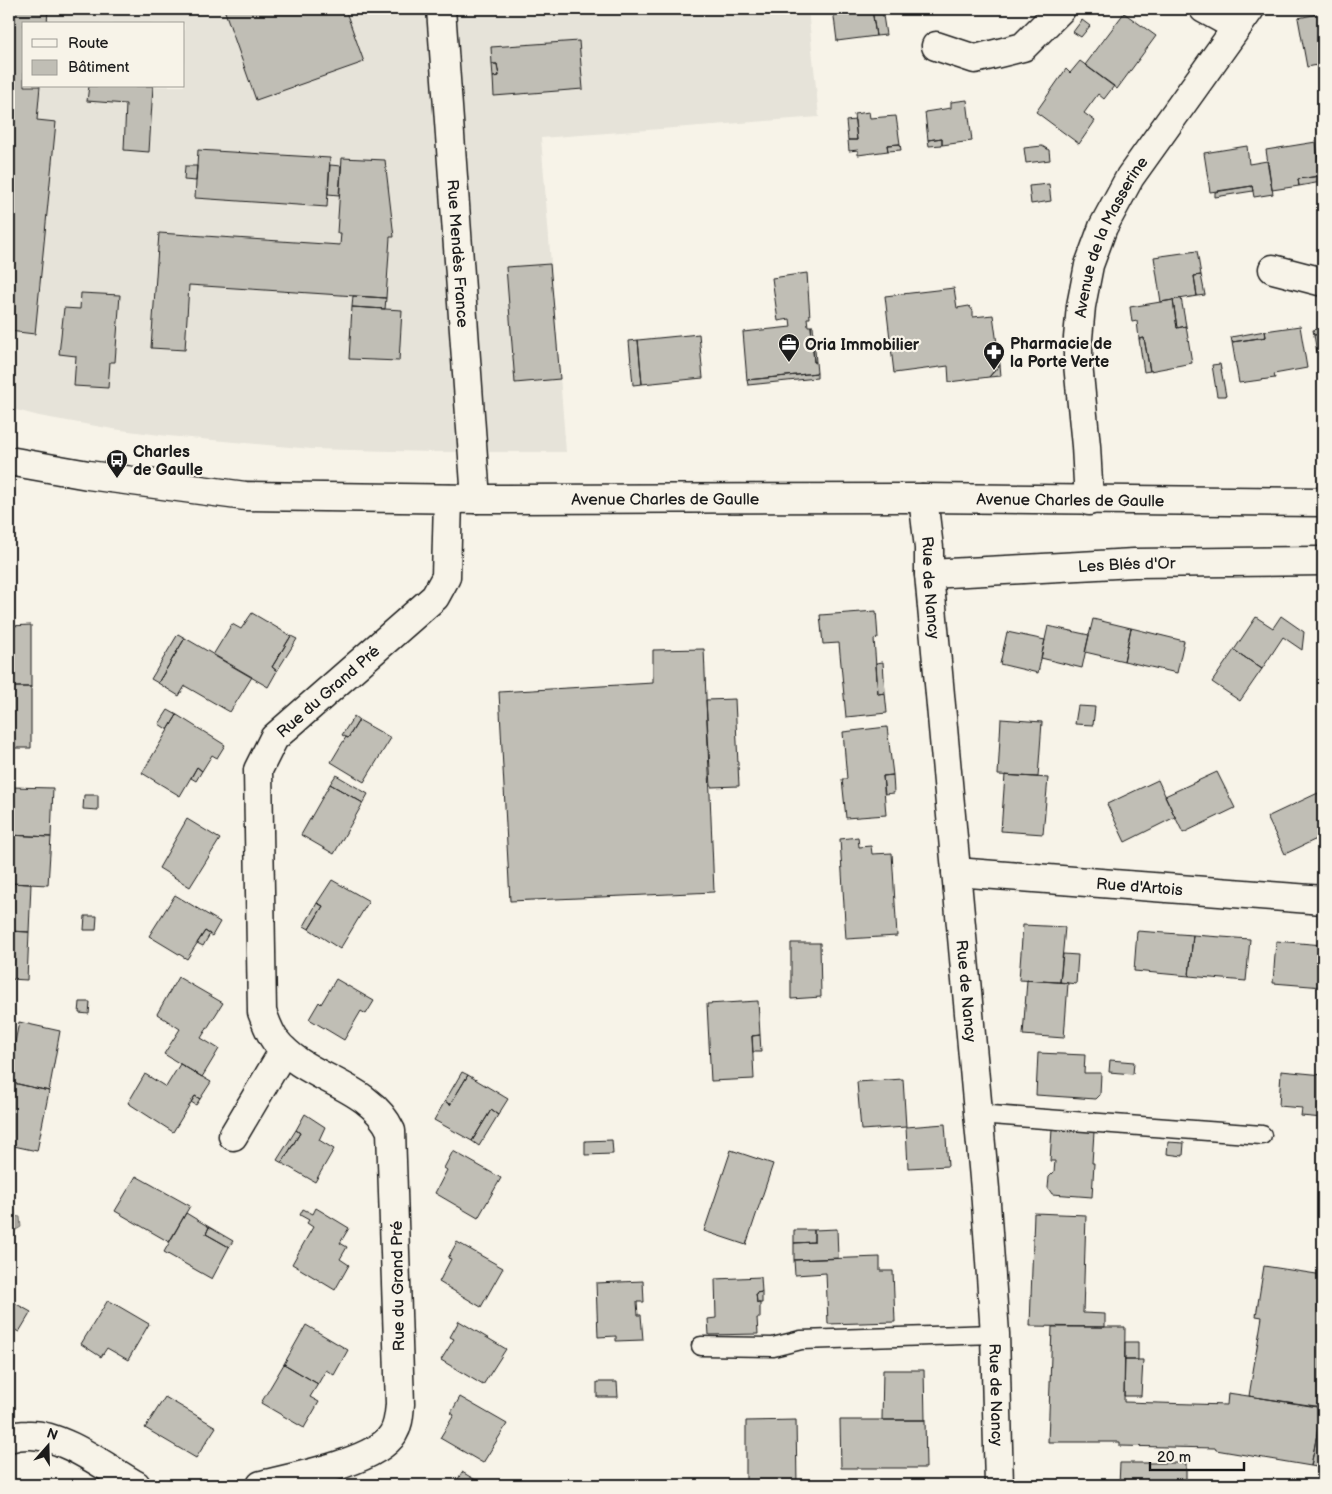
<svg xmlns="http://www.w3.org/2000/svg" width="1332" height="1494" font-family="'Balsamiq Sans',sans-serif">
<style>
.built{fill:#e6e3d9;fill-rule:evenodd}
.water{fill:#aca9a2;stroke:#72716c}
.building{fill:#c0beb5;stroke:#1c1c1c}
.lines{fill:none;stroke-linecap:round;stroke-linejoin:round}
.service-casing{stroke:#1c1c1c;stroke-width:21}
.minor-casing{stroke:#1c1c1c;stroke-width:31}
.tertiary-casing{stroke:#1c1c1c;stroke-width:31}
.secondary-casing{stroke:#1c1c1c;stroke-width:31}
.service{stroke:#f7f3e8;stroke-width:18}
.minor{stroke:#f7f3e8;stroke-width:28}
.tertiary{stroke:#f7f3e8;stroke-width:28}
.secondary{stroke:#f7f3e8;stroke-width:28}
.labels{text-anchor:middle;stroke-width:4.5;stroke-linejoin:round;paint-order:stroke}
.street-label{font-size:16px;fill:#1c1c1c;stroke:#f7f3e8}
.poi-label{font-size:16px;font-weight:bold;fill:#1c1c1c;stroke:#f7f3e8;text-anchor:start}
</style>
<rect width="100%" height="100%" fill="#f7f3e8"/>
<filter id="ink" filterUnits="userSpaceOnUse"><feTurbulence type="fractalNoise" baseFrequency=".02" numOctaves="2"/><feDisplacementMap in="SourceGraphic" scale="10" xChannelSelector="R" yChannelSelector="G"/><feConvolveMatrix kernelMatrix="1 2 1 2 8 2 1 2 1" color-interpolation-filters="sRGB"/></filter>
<g filter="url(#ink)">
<!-- built -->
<path class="built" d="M9,9H808L819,117L541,138L566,452H432L312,449L168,436L113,429L39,416L9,408ZM24,24H184V86H24Z"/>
<!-- water -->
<path class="water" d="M9,1215L20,1217L21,1227L9,1234Z"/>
<!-- building -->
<path class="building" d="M9,9H48L47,24H24V86H40L37,120L56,122L35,334L9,331Z
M224,9H345L364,62L256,100Z
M833,9H872L876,36L837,41Z
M872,9H882L886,35L876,36Z
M1124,13L1156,36L1117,89L1085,65Z
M1323,13V64L1307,67L1298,18Z
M1082,20L1090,26L1081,37L1073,32Z
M579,41L583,89L494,96L493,77L499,76L497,64H492L491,47Z
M1080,61L1114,86L1104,99L1098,94L1084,113L1095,121L1079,144L1036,112L1066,69L1070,73Z
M492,64H497L499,76L493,77Z
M89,86H153L149,152L124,150L126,104L87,101Z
M967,100L972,141L942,145V138L928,140L925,112L951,108V102Z
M869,112L870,118L896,116L900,144L887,145L888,151L858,155V150L849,151L848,140H857L854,114Z
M855,120L857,140H848L846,121Z
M942,138V145L929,146L928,140Z
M1316,142L1320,176L1298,179L1299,186L1272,190L1266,150Z
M900,144L901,150L888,151L887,145Z
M1042,146L1049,150L1050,160L1026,163L1024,148Z
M1247,146L1249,164L1267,161L1273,194L1254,197L1252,186L1210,192L1204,153Z
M198,150L330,158L327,207L195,198Z
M342,158L385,160L394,237H390L386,298L189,285L185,350L151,348L159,233L340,245L341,233H337Z
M330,165L341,166L339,195L328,194Z
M185,166H197L196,181L184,180Z
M1320,176L1321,182L1299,186L1298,179Z
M1049,184L1051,201L1031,204L1029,186Z
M1252,186L1253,191L1215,197V192Z
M1197,251L1201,275L1194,276L1197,296L1161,302L1154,257Z
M550,264L560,379L515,383L506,267Z
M807,273L810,318H807L808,326H811L814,362H816L817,373L747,380L743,332L791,327L790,319L778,321L772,278Z
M1201,275L1205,295L1197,296L1194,276Z
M954,288L957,308L969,306L973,311V317L993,315L1000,365L989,377L949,382L948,366L894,373L885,296Z
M81,293L120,295L115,362H110L108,388L74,386L76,356L59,354L64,308L80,309Z
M353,296L386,298L385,309L352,307Z
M1181,298L1186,326L1177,328L1173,300Z
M1173,300L1177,328L1186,326L1192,363L1150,371L1144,338L1139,339L1137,321L1132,322L1130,307Z
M352,307L402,310L399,361L349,359Z
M811,326H813L816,362H814Z
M1300,326L1307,368L1274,374L1275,378L1239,383L1232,342L1266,337L1265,331Z
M1323,328V334L1314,335L1313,330Z
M1265,331L1266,337L1232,342L1231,337Z
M699,334L703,378L642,384L638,340Z
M1323,334V375L1321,376L1314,335Z
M1144,338L1150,371L1144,372L1139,339Z
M638,340L642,384L633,385L629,341Z
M1220,364L1226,396H1217L1212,365Z
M1000,365L1001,376L989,377L994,371Z
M817,373V378L748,385L747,380Z
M876,611L878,638L874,639L878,694L885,693L887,713L846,717L839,643L823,644L820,615Z
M252,613L291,636L272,667L277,671L268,687L213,655L232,624L241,629Z
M1281,616L1304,632L1302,650L1283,637L1262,669L1234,650L1256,617L1273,628Z
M1093,619L1131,628L1124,661L1085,652Z
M31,625V687H9V626Z
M1048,626L1089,635L1082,668L1041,658Z
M1131,628L1184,641L1177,673L1124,661Z
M1007,632L1045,640L1038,673L1000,664Z
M178,634L185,638L158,683L151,679Z
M291,636L297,639L277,671L272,667Z
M185,638L252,677L230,712L185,686L179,696L158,683Z
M704,649L714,892L510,901L499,692L653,683V650Z
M1234,650L1262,669L1240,701L1212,682Z
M883,662L885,693L878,694L876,663Z
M9,687H31V748H9Z
M735,699L739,786L711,787L706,700Z
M1078,706L1095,707L1093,725L1075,724Z
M168,710L177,715L168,730L159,724Z
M177,715L225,745L217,758L212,755L202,771L197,767L180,796L142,773Z
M354,716L359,720L348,738L342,735Z
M1001,719L1042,722L1038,777L998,775Z
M359,720L391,738L364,782L331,762L346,737L348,738Z
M887,727L893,775L883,776L886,815L846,818L842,779H847L843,732Z
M197,767L202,771L196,781L191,778Z
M1217,772L1235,808L1183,833L1165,796Z
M336,775L368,794L363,803L330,784Z
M893,775L894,793L885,794L883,776Z
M1005,775L1048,778L1043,834L1001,831Z
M1158,780L1175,817L1125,842L1107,804Z
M330,784L363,803L334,854L301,835Z
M11,787L53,788L51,837L9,835Z
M1318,793L1323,803V836L1285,854L1267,817Z
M84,795H98V810L83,809Z
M187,819L220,839L190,887L159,868Z
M9,835L51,837L48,885L9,883Z
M858,837L859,847L871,846L872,854L892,853L897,936L846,939L840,839Z
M332,880L369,901L340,949L309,929L323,906L317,903Z
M9,883L31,884L29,932L9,931Z
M175,895L220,922L212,936L205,931L187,959L149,936Z
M317,903L323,906L309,929L304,926Z
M85,916H97L96,930H84Z
M1023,925L1065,927L1060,982L1019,980Z
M9,931L29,932L27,980L9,979Z
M205,931L210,934L203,946L197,943Z
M1137,931L1193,935L1189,976L1134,971Z
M1193,935L1250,939L1246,981L1189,976Z
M1276,941L1323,945V987L1273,983Z
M791,943H820L821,997L791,999Z
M1063,954L1078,955L1076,984L1060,982Z
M178,977L223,1003L201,1038L219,1049L202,1077L164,1054L180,1029L157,1014Z
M336,979L374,1001L366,1014L361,1011L344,1040L309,1019L319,1002L321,1004Z
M1027,980L1068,983L1064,1038L1023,1035Z
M758,1001L760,1035L752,1036L754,1079L711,1081L707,1004Z
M80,1002H90L89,1014L79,1013Z
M19,1022L60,1031L49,1091L9,1082V1073Z
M760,1035L761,1052H753L752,1036Z
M1038,1053L1085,1055L1084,1073H1101L1100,1095L1096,1099L1036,1095Z
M1110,1060L1134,1062L1133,1074L1109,1072Z
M180,1064L211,1082L200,1099L195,1096L173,1132L128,1103L145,1074L166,1087Z
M1281,1071L1323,1075V1118L1301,1116L1302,1108L1279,1106Z
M462,1072L468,1075L450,1105L445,1101Z
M468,1075L508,1099L498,1115L491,1110L472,1141L434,1120L445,1101L450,1105Z
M903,1079L906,1127L861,1130L857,1082Z
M9,1082L49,1091L37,1151L9,1145Z
M195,1096L200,1099L196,1105L191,1102Z
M491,1110L498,1115L479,1146L472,1141Z
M305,1114L325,1127L319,1140L334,1149L315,1182L282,1163L300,1133L296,1130Z
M945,1124L948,1166L908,1168L906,1127Z
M1052,1129L1094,1132L1092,1163H1094L1092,1197L1052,1194L1048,1188L1049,1177L1054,1172L1055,1161H1050Z
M296,1130L300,1133L282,1163L277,1160Z
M612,1140L613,1154L585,1155V1141Z
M1168,1142L1184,1143L1183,1156L1167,1154Z
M731,1150L773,1164L746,1245L704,1231Z
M453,1151L501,1178L478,1218L435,1193L447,1170L444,1168Z
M136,1176L190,1206L169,1242L115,1211Z
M316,1208L349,1228L340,1243L347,1247L340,1259L349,1265L335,1290L292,1264L313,1227L307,1223L309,1220L300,1215L303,1209L313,1214Z
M186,1213L209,1227L206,1234L229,1247L212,1279L164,1252Z
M1034,1213L1086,1215L1083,1313L1105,1314V1327L1030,1326Z
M209,1227L233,1241L229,1247L206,1234Z
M837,1229L838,1258L794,1260V1243L814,1242V1230Z
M794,1230H814V1242L794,1243Z
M457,1242L503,1268L481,1307L439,1282L451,1259L448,1258Z
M880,1257V1271H893L895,1322L828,1324L826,1273L795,1275L794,1260Z
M1264,1266L1323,1275V1408L1249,1396L1262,1317L1256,1316Z
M761,1277L762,1292L756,1293L757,1303H760V1318H757L758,1334L709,1335L708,1319L716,1318L715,1279Z
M643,1281L644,1302H637L638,1315H641L643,1340L616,1341V1336L598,1337L596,1283Z
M762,1292V1303H757L756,1293Z
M9,1300L31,1312L19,1332L11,1328L9,1331Z
M108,1300L149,1324L128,1360L107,1348L101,1357L81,1344Z
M459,1321L506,1349L483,1385L441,1360L454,1339L450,1337Z
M306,1325L348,1350L334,1375L326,1370L318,1384L284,1364Z
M1052,1327H1125L1124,1402L1227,1405L1228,1393L1322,1407L1311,1466L1216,1450L1215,1448L1120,1446V1442H1048Z
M1125,1342H1138V1360H1125Z
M1125,1360H1143L1141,1396H1124Z
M284,1364L318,1384L310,1397L319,1402L304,1428L261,1403Z
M883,1370H924L925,1420H882Z
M597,1382H617L618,1397H597Z
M165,1397L216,1427L196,1458L145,1428Z
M460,1397L507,1424L483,1463L440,1438L454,1415L451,1413Z
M1322,1407L1323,1408V1468L1311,1466Z
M796,1420L797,1485H746V1421Z
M840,1420H925L926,1468H841Z
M1120,1463H1186V1485H1119Z
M462,1472L484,1485H455Z"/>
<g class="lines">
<!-- service casing -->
<g class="service-casing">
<path id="service" d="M978,1114L1262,1135
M701,1346L773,1347L801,1340L995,1334"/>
</g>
<!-- minor casing -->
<g class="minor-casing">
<g id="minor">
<path id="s1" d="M441,9L476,499"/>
<path d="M1204,9L1237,27"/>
<path d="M936,46L975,59L1023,47L1061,9"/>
<path d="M1273,269L1323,282"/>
<path id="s2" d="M929,574L1134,563L1323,561"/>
<path id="s3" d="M956,872L1323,900"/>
<path d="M233,1136L284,1050"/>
<path d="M9,1438C15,1436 22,1435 28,1435C61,1433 108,1469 136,1485"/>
<path id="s4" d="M261,1485C294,1477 376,1462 393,1434C399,1424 399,1414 400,1404L391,1131C369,1083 305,1080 275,1040C269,1032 266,1022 262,1012L258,770L274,738L435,597L446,577L448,499"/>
</g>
</g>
<!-- tertiary casing -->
<g class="tertiary-casing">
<g id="tertiary">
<path id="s5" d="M923,498L929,548V574L985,1189L995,1334L999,1485"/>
<path id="s6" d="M1089,501L1086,446L1078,364V338L1081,306L1089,265L1103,227L1130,177L1250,9"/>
</g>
</g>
<!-- secondary casing -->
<g class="secondary-casing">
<g id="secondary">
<path id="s7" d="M9,461L88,475L245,496L476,499L923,498L1323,502"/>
</g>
</g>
<!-- service -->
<use href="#service" class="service"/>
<!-- minor -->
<use href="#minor" class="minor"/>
<!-- tertiary -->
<use href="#tertiary" class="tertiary"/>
<!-- secondary -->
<use href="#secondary" class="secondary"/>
</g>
</g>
<!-- icons -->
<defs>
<g id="office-pin" transform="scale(1.125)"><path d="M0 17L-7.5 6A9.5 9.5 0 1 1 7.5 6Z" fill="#1c1c1c" stroke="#f7f3e8"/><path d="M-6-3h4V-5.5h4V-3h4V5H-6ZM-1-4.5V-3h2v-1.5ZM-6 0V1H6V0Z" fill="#fff"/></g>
<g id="pharmacy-pin" transform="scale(1.125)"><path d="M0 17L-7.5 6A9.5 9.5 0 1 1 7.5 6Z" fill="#1c1c1c" stroke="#f7f3e8"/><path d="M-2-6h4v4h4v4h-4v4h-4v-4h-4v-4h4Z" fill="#fff"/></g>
<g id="bus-pin" transform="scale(1.125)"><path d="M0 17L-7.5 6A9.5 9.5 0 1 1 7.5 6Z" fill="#1c1c1c" stroke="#f7f3e8"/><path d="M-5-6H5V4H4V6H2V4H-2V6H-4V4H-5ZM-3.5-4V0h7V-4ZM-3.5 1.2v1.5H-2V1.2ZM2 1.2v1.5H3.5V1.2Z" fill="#fff"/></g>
</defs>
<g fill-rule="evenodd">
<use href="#office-pin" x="789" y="344"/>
<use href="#pharmacy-pin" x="994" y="352"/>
<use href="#bus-pin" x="117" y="460"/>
</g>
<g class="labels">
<!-- street labels -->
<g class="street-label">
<text dy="6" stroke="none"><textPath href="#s6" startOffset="271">Avenue de la Masserine</textPath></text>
<text dy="6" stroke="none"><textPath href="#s1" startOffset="245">Rue Mendès France</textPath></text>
<text dy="6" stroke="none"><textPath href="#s7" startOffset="659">Avenue Charles de Gaulle</textPath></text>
<text dy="6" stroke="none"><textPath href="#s7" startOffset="1064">Avenue Charles de Gaulle</textPath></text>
<text dy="6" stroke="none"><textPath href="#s2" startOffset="198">Les Blés d'Or</textPath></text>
<text dy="6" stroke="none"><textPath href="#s5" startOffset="90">Rue de Nancy</textPath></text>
<text dy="6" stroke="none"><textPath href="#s4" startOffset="978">Rue du Grand Pré</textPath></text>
<text dy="6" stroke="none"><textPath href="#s3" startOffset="184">Rue d'Artois</textPath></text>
<text dy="6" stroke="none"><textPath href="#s5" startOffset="495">Rue de Nancy</textPath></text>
<text transform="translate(397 1286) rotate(-91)" y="6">Rue du Grand Pré</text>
<text dy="6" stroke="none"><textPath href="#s5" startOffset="900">Rue de Nancy</textPath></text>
</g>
<!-- poi labels -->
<g class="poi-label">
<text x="1010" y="349">Pharmacie de<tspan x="1010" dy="18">la Porte Verte</tspan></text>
<text x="805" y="350">Oria Immobilier</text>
<text x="133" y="457">Charles<tspan x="133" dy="18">de Gaulle</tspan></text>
</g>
</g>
<!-- margin -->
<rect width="1332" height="1494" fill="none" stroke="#f7f3e8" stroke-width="30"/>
<rect x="15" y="15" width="1302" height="1464" fill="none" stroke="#1c1c1c" stroke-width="2" filter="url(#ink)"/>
<!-- legend -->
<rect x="22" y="22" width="162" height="65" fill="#f7f3e8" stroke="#9f9d96"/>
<rect x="32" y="39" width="25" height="8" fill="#f7f3e8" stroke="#9f9d96"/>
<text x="68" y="48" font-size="15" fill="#1c1c1c">Route</text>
<rect x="32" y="60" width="25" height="15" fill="#c0beb5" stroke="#9f9d96"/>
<text x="68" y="72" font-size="15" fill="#1c1c1c">Bâtiment</text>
<!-- north arrow -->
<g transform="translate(48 1446) rotate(20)" stroke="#f7f3e8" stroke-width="4" paint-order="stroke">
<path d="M0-4L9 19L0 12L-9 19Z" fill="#1c1c1c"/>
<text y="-8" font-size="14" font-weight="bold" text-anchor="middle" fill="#1c1c1c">N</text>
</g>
<!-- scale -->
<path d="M1150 1462v8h94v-8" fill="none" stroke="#1c1c1c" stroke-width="2.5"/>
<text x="1157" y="1462" font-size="15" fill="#1c1c1c" stroke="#f7f3e8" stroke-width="4" paint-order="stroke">20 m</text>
</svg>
